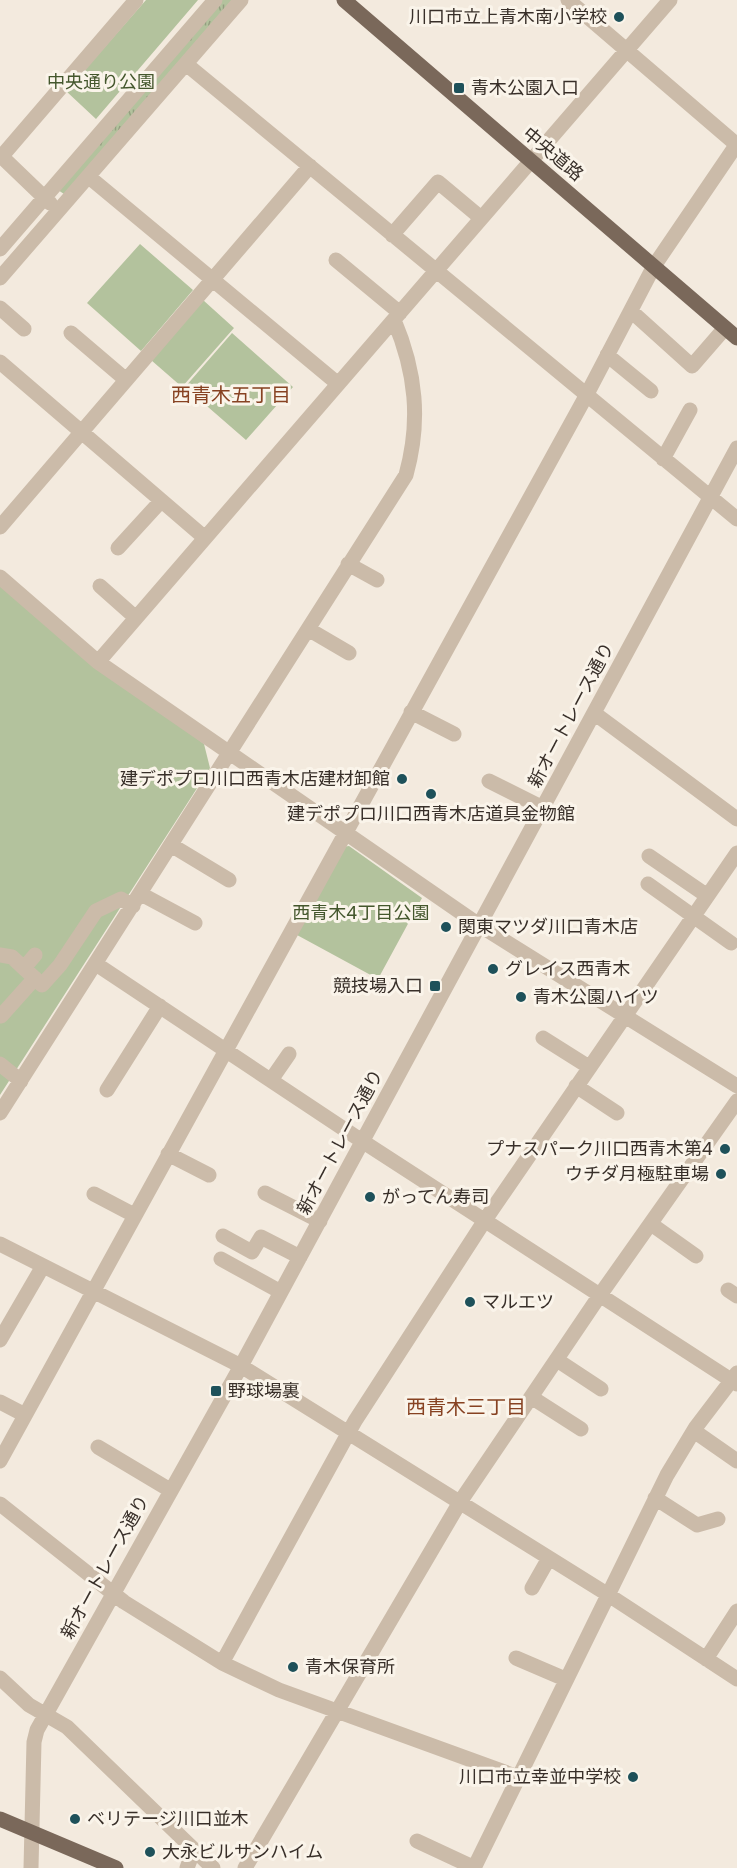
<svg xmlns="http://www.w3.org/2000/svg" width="737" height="1868" font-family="'Golos Text','Noto Sans JP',sans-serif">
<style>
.grass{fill:url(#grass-tufts)}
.park{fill:#b3c29d}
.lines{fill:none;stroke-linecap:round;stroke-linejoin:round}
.minor{stroke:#cbbba9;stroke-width:15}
.major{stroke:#7a685a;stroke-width:15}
.poi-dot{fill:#1e515a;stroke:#faf4ea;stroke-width:2}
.labels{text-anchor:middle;stroke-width:6;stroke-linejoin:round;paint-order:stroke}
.poi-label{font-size:18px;fill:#382f29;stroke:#faf4ea;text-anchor:start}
.park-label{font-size:18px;fill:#44572d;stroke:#faf4ea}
.street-label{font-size:18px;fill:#382f29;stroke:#faf4ea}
.neighbourhood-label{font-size:20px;fill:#874222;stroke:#faf4ea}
</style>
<defs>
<pattern id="grass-tufts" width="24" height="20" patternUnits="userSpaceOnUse" patternTransform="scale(1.5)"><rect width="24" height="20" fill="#b3c29d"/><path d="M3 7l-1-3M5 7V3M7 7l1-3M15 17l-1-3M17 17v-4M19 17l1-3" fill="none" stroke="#939e80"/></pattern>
</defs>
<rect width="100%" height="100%" fill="#f3eade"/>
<!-- grass -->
<path class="grass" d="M221,0H232L64,194L58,190Z"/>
<!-- park -->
<path class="park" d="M146,0H198L96,119L66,91Z
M140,244L193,290L141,351L87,303Z
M203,300L234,328L182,387L151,360Z
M232,333L293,387L246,440L185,387Z
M0,586L204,744L210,768L0,1095Z
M349,846L422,898L378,979L297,935L342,847Z"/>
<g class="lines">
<!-- minor -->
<path class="minor" d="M568,0L737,145
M186,64L737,519
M0,155L50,203
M1,157L136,0
M89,177L337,383
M392,235L438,182L481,218
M0,249L215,0
M336,260L400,313
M0,278L241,0
M0,308L24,329
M631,311L692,366L725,328
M71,333L125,379
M607,355L651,391
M0,362L205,538
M663,459L690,410
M0,527L310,166
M118,548L161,501
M348,564L377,580
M0,577L98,662L479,925L737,1086
M100,586L136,618
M308,629L349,653
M98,662L670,0
M411,712L454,734
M594,713L737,819
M489,781L543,808
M171,845L229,880
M649,856L706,895
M648,884L731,943
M141,894L195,923
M0,955L12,957L42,985L60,965L96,911L121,899L133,906
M96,964L362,1141L737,1384
M24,968L35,955
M1,1016L35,978
M543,1038L589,1067
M0,1064L21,1081
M271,1080L289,1054
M576,1086L617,1113
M107,1090L160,1006
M0,1113L406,475C421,421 416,372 394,320
M168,1154L209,1175
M265,1193L320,1221
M94,1194L134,1215
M651,1224L696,1256
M223,1236L252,1252L261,1237L300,1257
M0,1244L241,1366L607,1594L737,1679
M221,1259L281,1292
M728,1290L737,1296
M0,1340L43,1266
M557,1360L601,1389
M531,1397L581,1429
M0,1402L25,1415
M694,1431L737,1461
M98,1447L170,1490
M0,1461L586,396L654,266L737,144
M655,1498L697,1525L718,1519
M0,1504L124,1602L222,1663L279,1690L518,1777
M532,1588L549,1558
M516,1658L565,1679
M706,1659L737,1611
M222,1663L355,1421L485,1220L737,853
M0,1678L29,1705L67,1727L213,1868
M417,1841L475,1868
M31,1868L34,1742L37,1730L241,1366L737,448
M187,1868L190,1860L189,1845
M245,1868L460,1502L600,1295L737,1101
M474,1868L667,1475L696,1427L737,1373"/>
<!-- major -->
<path class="major" d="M344,0L737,338
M0,1819L116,1868"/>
</g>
<!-- markers -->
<g class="poi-dot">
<circle cx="619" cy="17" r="6"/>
<rect x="453" y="82" width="12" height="12" rx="3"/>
<circle cx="402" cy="779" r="6"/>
<circle cx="431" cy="794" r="6"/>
<circle cx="446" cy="927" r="6"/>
<circle cx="493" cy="969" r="6"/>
<rect x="429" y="980" width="12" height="12" rx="3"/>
<circle cx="521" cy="997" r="6"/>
<circle cx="725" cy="1149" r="6"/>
<circle cx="721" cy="1174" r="6"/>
<circle cx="370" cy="1197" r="6"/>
<circle cx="470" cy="1302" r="6"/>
<rect x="210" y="1385" width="12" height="12" rx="3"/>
<circle cx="293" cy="1667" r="6"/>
<circle cx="633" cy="1777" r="6"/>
<circle cx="75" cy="1819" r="6"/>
<circle cx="150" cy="1852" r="6"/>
</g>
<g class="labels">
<!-- poi labels -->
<g class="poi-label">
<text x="607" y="23" text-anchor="end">川口市立上青木南小学校</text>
<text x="471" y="94">青木公園入口</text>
<text x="390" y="785" text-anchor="end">建デポプロ川口西青木店建材卸館</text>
<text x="431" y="820" text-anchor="middle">建デポプロ川口西青木店道具金物館</text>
<text x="458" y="933">関東マツダ川口青木店</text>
<text x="505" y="975">グレイス西青木</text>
<text x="423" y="992" text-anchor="end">競技場入口</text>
<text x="533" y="1003">青木公園ハイツ</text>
<text x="713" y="1155" text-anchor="end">プナスパーク川口西青木第4</text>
<text x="709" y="1180" text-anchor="end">ウチダ月極駐車場</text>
<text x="382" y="1203">がってん寿司</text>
<text x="482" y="1308">マルエツ</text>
<text x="228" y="1397">野球場裏</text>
<text x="305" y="1673">青木保育所</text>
<text x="621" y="1783" text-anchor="end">川口市立幸並中学校</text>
<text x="87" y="1825">ベリテージ川口並木</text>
<text x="162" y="1858">大永ビルサンハイム</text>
</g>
<!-- park labels -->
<g class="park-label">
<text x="101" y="88">中央通り公園</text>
<text x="361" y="919">西青木4丁目公園</text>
</g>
<!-- street labels -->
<g class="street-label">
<text transform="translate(553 154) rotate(40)" y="6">中央道路</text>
<text transform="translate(571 715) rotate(-62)" y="6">新オートレース通り</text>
<text transform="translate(340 1142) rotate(-62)" y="6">新オートレース通り</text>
<text transform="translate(105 1567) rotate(-61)" y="6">新オートレース通り</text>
</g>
<!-- neighbourhood labels -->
<g class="neighbourhood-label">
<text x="231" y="402">西青木五丁目</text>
<text x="466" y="1414">西青木三丁目</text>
</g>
</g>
</svg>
